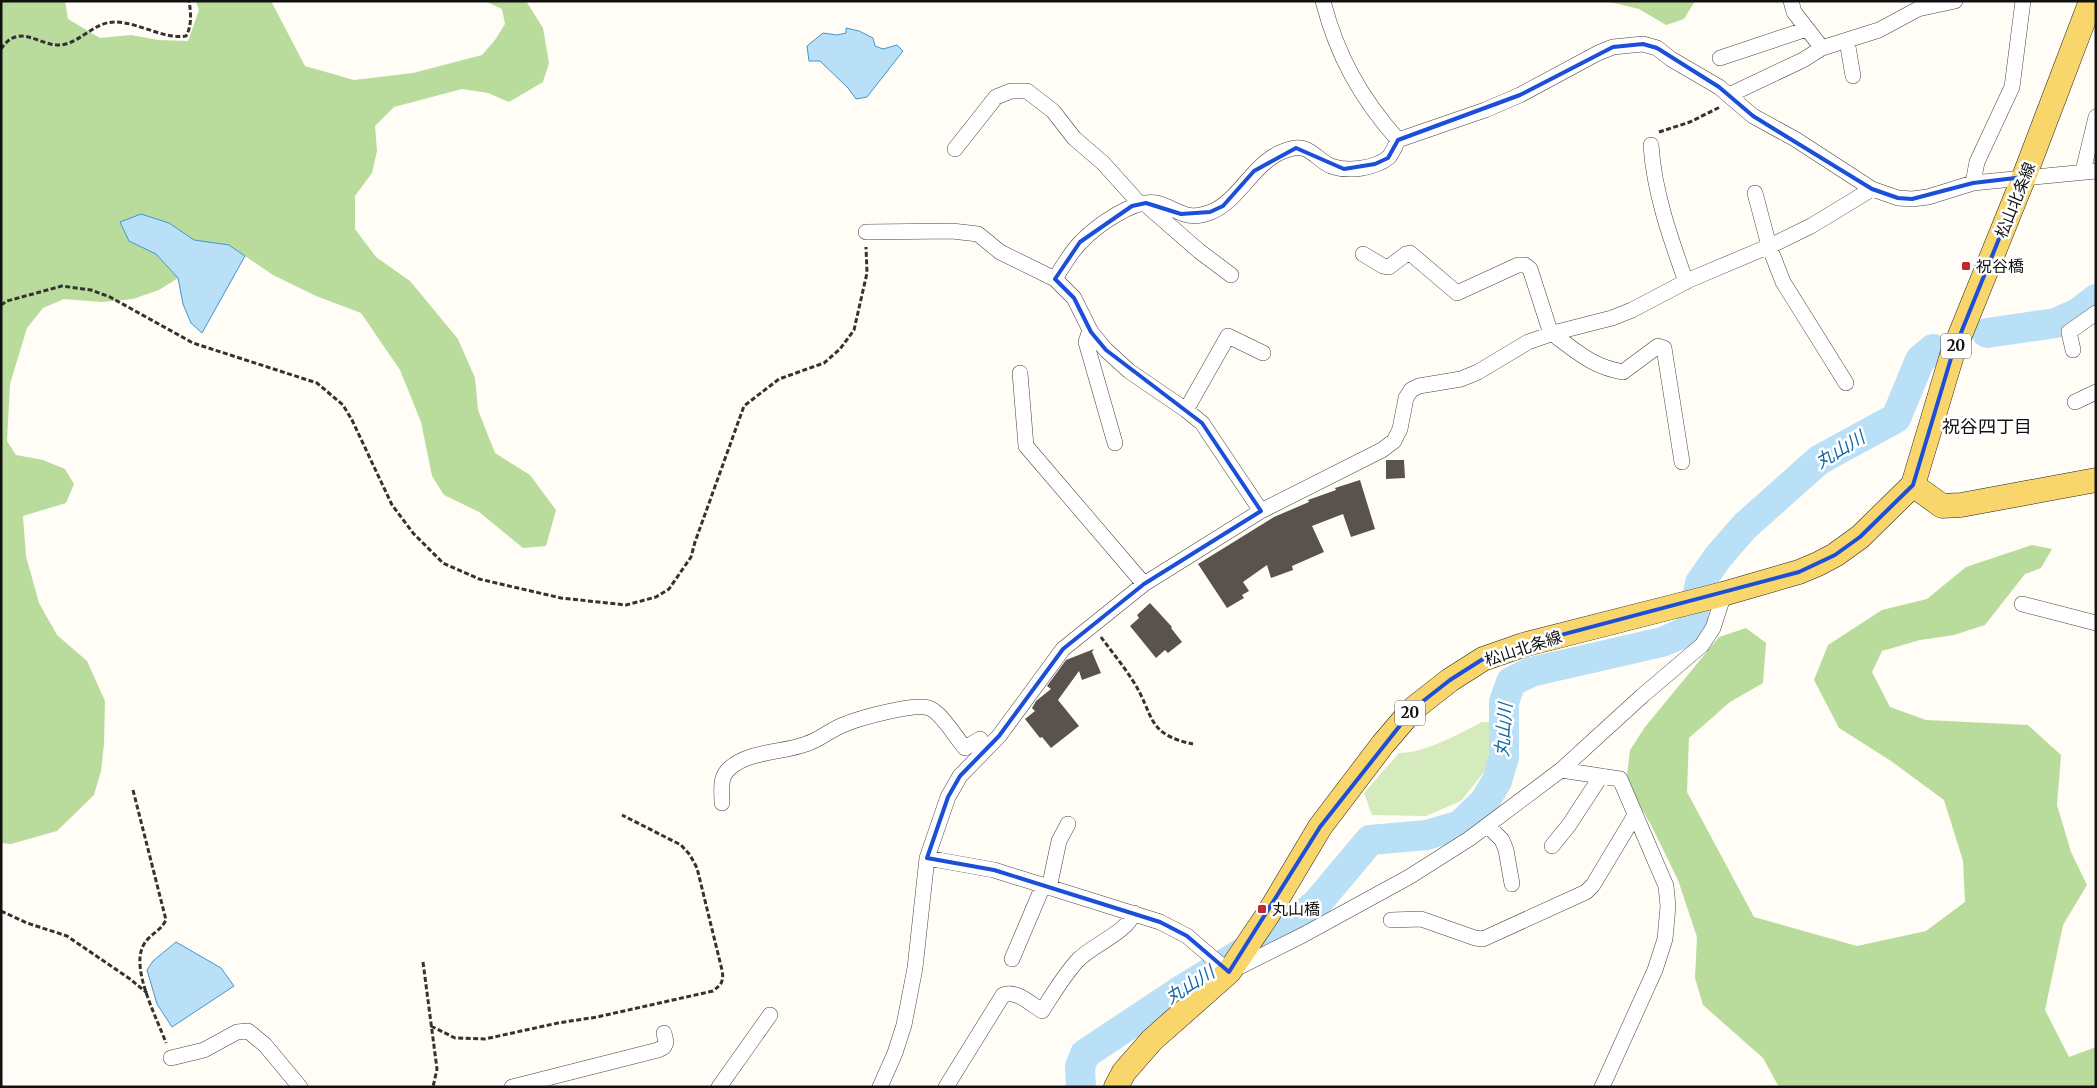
<svg xmlns="http://www.w3.org/2000/svg" width="2097" height="1088" font-family="Merriweather,'Noto Sans JP',serif">
<style>
.green{fill:#d5ebbd}
.forest{fill:#b9dc9c}
.water{fill:#b9e0f7;stroke:#3f96cf}
.lines{fill:none;stroke-linecap:round;stroke-linejoin:round}
.river{stroke:#b9e0f7;stroke-width:30}
.building{fill:#5a524d}
.street-casing{stroke:#444;stroke-width:16}
.primary-casing{stroke:#222;stroke-width:25}
.path{stroke:#333;stroke-width:3;stroke-dasharray:5 2.5;stroke-linecap:butt}
.street{stroke:#fff;stroke-width:15}
.primary{stroke:#f9d66b;stroke-width:24}
.marked{fill:none;stroke:#1d4ed8;stroke-width:4;stroke-linejoin:round}
.poi-dot{fill:#c4262e;stroke:#fff;stroke-width:2}
.labels{text-anchor:middle;stroke-width:5;stroke-linejoin:round;paint-order:stroke}
.shield{fill:#fff;stroke:#585858;stroke-width:1}
.shield-label{font-size:15px;font-weight:bold;fill:#111}
.street-label{font-size:16px;fill:#111;stroke:#fff}
.poi-label{font-size:16px;fill:#111;stroke:#fff;text-anchor:start}
.neighbourhood-label{font-size:18px;fill:#111;stroke:#fff}
.water-label{font-size:18px;font-style:italic;fill:#1768a6;stroke:#fff}
</style>
<rect width="100%" height="100%" fill="#fffdf5"/>
<!-- green -->
<path class="green" d="M1482,722H1503L1488,767L1461,801L1426,816L1372,815L1364,793L1399,753C1425,753 1459,734 1482,722Z"/>
<!-- forest -->
<path class="forest" d="M1,1H65L68,19L100,38L131,35L158,40L188,41L199,10L196,1H271L305,66L354,80L413,73L482,55L495,40L505,24L502,9L485,1H526L543,28L549,63L543,82L509,102L488,93L462,89L394,107L375,126L377,151L372,173L355,196V229L376,257L410,281L458,339L475,378L478,410L495,453L530,475L556,510L546,546L523,548L479,512L444,495L432,476L421,422L400,370L361,313L316,296L273,275L229,245L194,240L169,223L120,222L129,241L156,254L178,278L159,290L133,299L102,302L64,299L43,308L27,328L10,384L7,441L16,455L43,460L65,469L74,484L66,503L23,516L26,556L39,603L57,635L87,661L105,701L104,744L101,771L94,795L57,831L11,844L1,843Z
M1606,1H1695L1684,19L1666,25L1639,9Z
M2032,545L2052,549L2041,568L2025,574L1985,625L1954,635L1920,640L1882,651L1872,672L1890,707L1926,720L2028,725L2061,755L2057,805L2071,852L2087,885L2063,925L2045,1010L2069,1057L2096,1047V1087H1779L1763,1058L1703,1005L1695,978L1697,937L1678,880L1651,825L1636,799L1627,775L1630,750L1645,727L1719,637L1746,628L1766,643L1763,683L1730,702L1689,738L1687,792L1754,917L1857,946L1926,931L1965,902L1963,861L1944,800L1891,761L1839,728L1814,680L1828,645L1882,610L1927,599L1966,567Z"/>
<!-- water -->
<path class="water" d="M846,28L859,31L873,38L875,46L883,49L897,45L903,51L867,97L856,99L848,88L820,61H809L807,46L823,33L837,35L846,33Z
M141,214L169,223L194,240L229,245L245,256L202,333L191,323L183,304L178,278L156,254L129,241L120,222Z
M176,942L221,968L234,986L172,1027L157,1004L147,970L153,961Z"/>
<g class="lines">
<!-- river -->
<path class="river" d="M1987,333L2056,323L2078,313L2096,299
M1081,1087L1080,1067L1085,1054L1183,989L1301,917L1318,902L1370,840L1427,835L1460,825L1484,802L1497,781L1504,757V702L1511,682L1531,672L1662,642L1690,630L1700,583L1718,557L1745,526L1819,460L1896,418L1920,360L1933,349"/>
</g>
<!-- building -->
<path class="building" d="M1386,460H1404L1405,478L1386,479Z
M1360,480L1375,529L1351,537L1343,514L1312,526L1324,552L1292,566L1293,570L1271,578L1267,565L1243,582L1249,591L1242,595L1244,598L1227,608L1198,564L1274,517L1309,502L1308,500L1336,490L1335,488Z
M1150,603L1172,627L1171,628L1182,642L1168,653L1165,650L1156,658L1130,626L1139,618L1137,615Z
M1094,649L1092,652L1101,673L1082,680L1079,671L1058,700L1079,726L1051,748L1042,737L1040,738L1025,719L1035,711L1032,708L1036,701L1051,689L1047,686L1066,660Z"/>
<g class="lines">
<!-- street casing -->
<g class="street-casing">
<path id="street" d="M1323,1C1337,56 1361,98 1398,140
M1791,1L1794,12L1822,48
M1847,41L1853,76
M1720,58L1807,29
M1729,95L1803,60L1822,48L1879,30L1918,9L1955,1
M1651,145C1654,192 1670,237 1686,282
M955,149L996,97L1011,91H1027L1053,111L1074,138L1103,163L1140,204
M2083,171L2096,117
M1973,183L1977,162L2012,87L2023,1
M1755,193L1769,246L1783,282L1846,383
M1144,203L1199,251L1231,275
M866,232L952,231L978,234L1000,252L1055,279
M1363,254L1383,266L1389,267L1406,254L1410,253L1457,293L1518,265H1525L1530,269L1551,334
M1090,330L1086,342L1115,443
M1557,332L1558,338C1580,354 1594,367 1623,372L1658,346L1664,348L1682,462
M2073,350L2069,332L2096,313
M1020,373L1026,446L1144,584
M2075,402L2096,392
M1186,410L1228,336L1263,353
M1261,511L1202,423L1186,410L1129,371L1106,350L1091,332L1074,298L1055,279C1063,266 1070,253 1081,242C1096,226 1135,198 1157,203C1178,209 1186,222 1211,212C1243,199 1254,156 1294,148C1310,145 1318,161 1331,166C1347,172 1375,169 1389,157C1393,152 1395,146 1398,140L1485,110L1520,95L1598,53L1613,47L1643,44L1657,48L1671,59L1719,87L1753,116L1795,139L1872,189L1898,198L1912,199L1928,197L1973,183L2096,171
M2022,604L2096,623
M1561,770L1620,779L1666,886L1668,906L1665,939L1655,970L1602,1087
M722,803C722,790 719,777 730,768C749,751 782,753 806,744C819,740 830,730 843,725C859,718 914,703 929,708C941,712 956,738 965,748L980,739L986,748
M1488,826L1502,840L1506,850L1512,884
M1552,846L1569,825L1601,776
M927,858L994,870L1160,922L1187,936L1229,972L1303,935L1409,877L1469,839L1561,770L1642,696L1702,645L1713,628L1724,594
M1049,888L1059,841L1068,824
M1391,920L1421,919L1475,938L1483,939L1586,892L1593,885L1635,815
M1012,959L1043,886
M171,1058L204,1050L237,1032L248,1031L265,1045L300,1087
M512,1087L658,1050L664,1047L666,1042L664,1033
M719,1087L770,1015
M880,1087L895,1053L904,1025L915,968L927,858L948,797L960,776L999,736L1063,649L1144,584L1261,511L1382,450L1394,441L1400,429L1406,398L1411,390L1419,386L1461,379L1478,372L1528,342L1557,332L1612,318L1632,310L1689,280L1772,245L1811,226L1872,189
M946,1087L1003,995C1016,989 1032,1005 1042,1011C1053,994 1064,975 1078,960C1094,944 1126,933 1134,913"/>
</g>
<!-- primary casing -->
<g class="primary-casing">
<path id="primary" d="M1913,485L1942,506L1961,505L2096,480
M1116,1087L1124,1072L1152,1040L1229,972L1267,916L1320,827L1383,744L1413,709L1450,680L1483,659L1523,645L1723,594L1799,572L1818,564L1835,555L1860,537L1913,485L1952,355L2024,177L2091,1"/>
</g>
<!-- path -->
<path class="path" d="M1,49C19,22 39,46 60,45C81,43 93,22 115,22C138,22 165,40 186,36C192,26 191,12 189,1
M1659,132L1690,122L1720,107
M1,305L7,301L62,286L91,290L110,297L193,343L317,383L343,405L352,420L392,505L413,533L443,563L479,579L561,598L626,605L656,597L669,589L691,557L695,542L744,406L779,379L824,363L840,349L854,330L867,273L866,247
M1101,637C1111,651 1123,665 1133,681C1155,715 1145,734 1193,744
M133,790L166,920C160,932 148,935 143,946C131,970 157,1018 166,1043
M1,911L27,923L67,936L130,979L147,993
M423,962L437,1069L433,1087
M431,1026L455,1038L485,1039L558,1023L597,1017L713,991C722,984 724,981 722,970L697,868L690,855L681,845L622,815"/>
<!-- street -->
<use href="#street" class="street"/>
<!-- primary -->
<use href="#primary" class="primary"/>
</g>
<!-- marked area -->
<path class="marked" d="M1643,44L1657,48L1719,87L1753,116L1872,189L1898,198L1912,199L1973,183L2024,177L1952,355L1913,485L1860,537L1835,555L1799,572L1523,645L1483,659L1450,680L1413,709L1320,827L1229,972L1187,936L1160,922L994,870L927,858L948,797L960,776L999,736L1063,649L1144,584L1261,511L1202,423L1106,350L1091,332L1074,298L1055,279L1080,242L1132,206L1146,203L1181,214L1210,212L1223,206L1254,171L1296,148L1344,169L1375,164L1388,158L1398,140L1520,95L1613,47Z"/>
<!-- markers -->
<g class="poi-dot">
<rect x="1961" y="261" width="10" height="10" rx="2.5"/>
<rect x="1257" y="904" width="10" height="10" rx="2.5"/>
</g>
<g class="labels">
<!-- shield labels -->
<g class="shield">
<rect x="1941" y="333.5" width="30" height="25" rx="4"/>
<rect x="1395" y="700.5" width="30" height="25" rx="4"/>
</g>
<g class="shield-label">
<text x="1956" y="351">20</text>
<text x="1410" y="718">20</text>
</g>
<!-- street labels -->
<g class="street-label">
<text transform="translate(2015 200) rotate(-68)" y="6">松山北条線</text>
<text transform="translate(1523 648) rotate(-18)" y="6">松山北条線</text>
</g>
<!-- poi labels -->
<g class="poi-label">
<text x="1976" y="272">祝谷橋</text>
<text x="1272" y="915">丸山橋</text>
</g>
<!-- neighbourhood labels -->
<g class="neighbourhood-label">
<text x="1987" y="433">祝谷四丁目</text>
</g>
<!-- water labels -->
<g class="water-label">
<text transform="translate(1840 450) rotate(-31)" y="6">丸山川</text>
<text transform="translate(1504 730) rotate(-86)" y="6">丸山川</text>
<text transform="translate(1190 985) rotate(-32)" y="6">丸山川</text>
</g>
</g>
<!-- border -->
<rect width="2097" height="1088" fill="none" stroke="#111111" stroke-width="5"/>
</svg>
